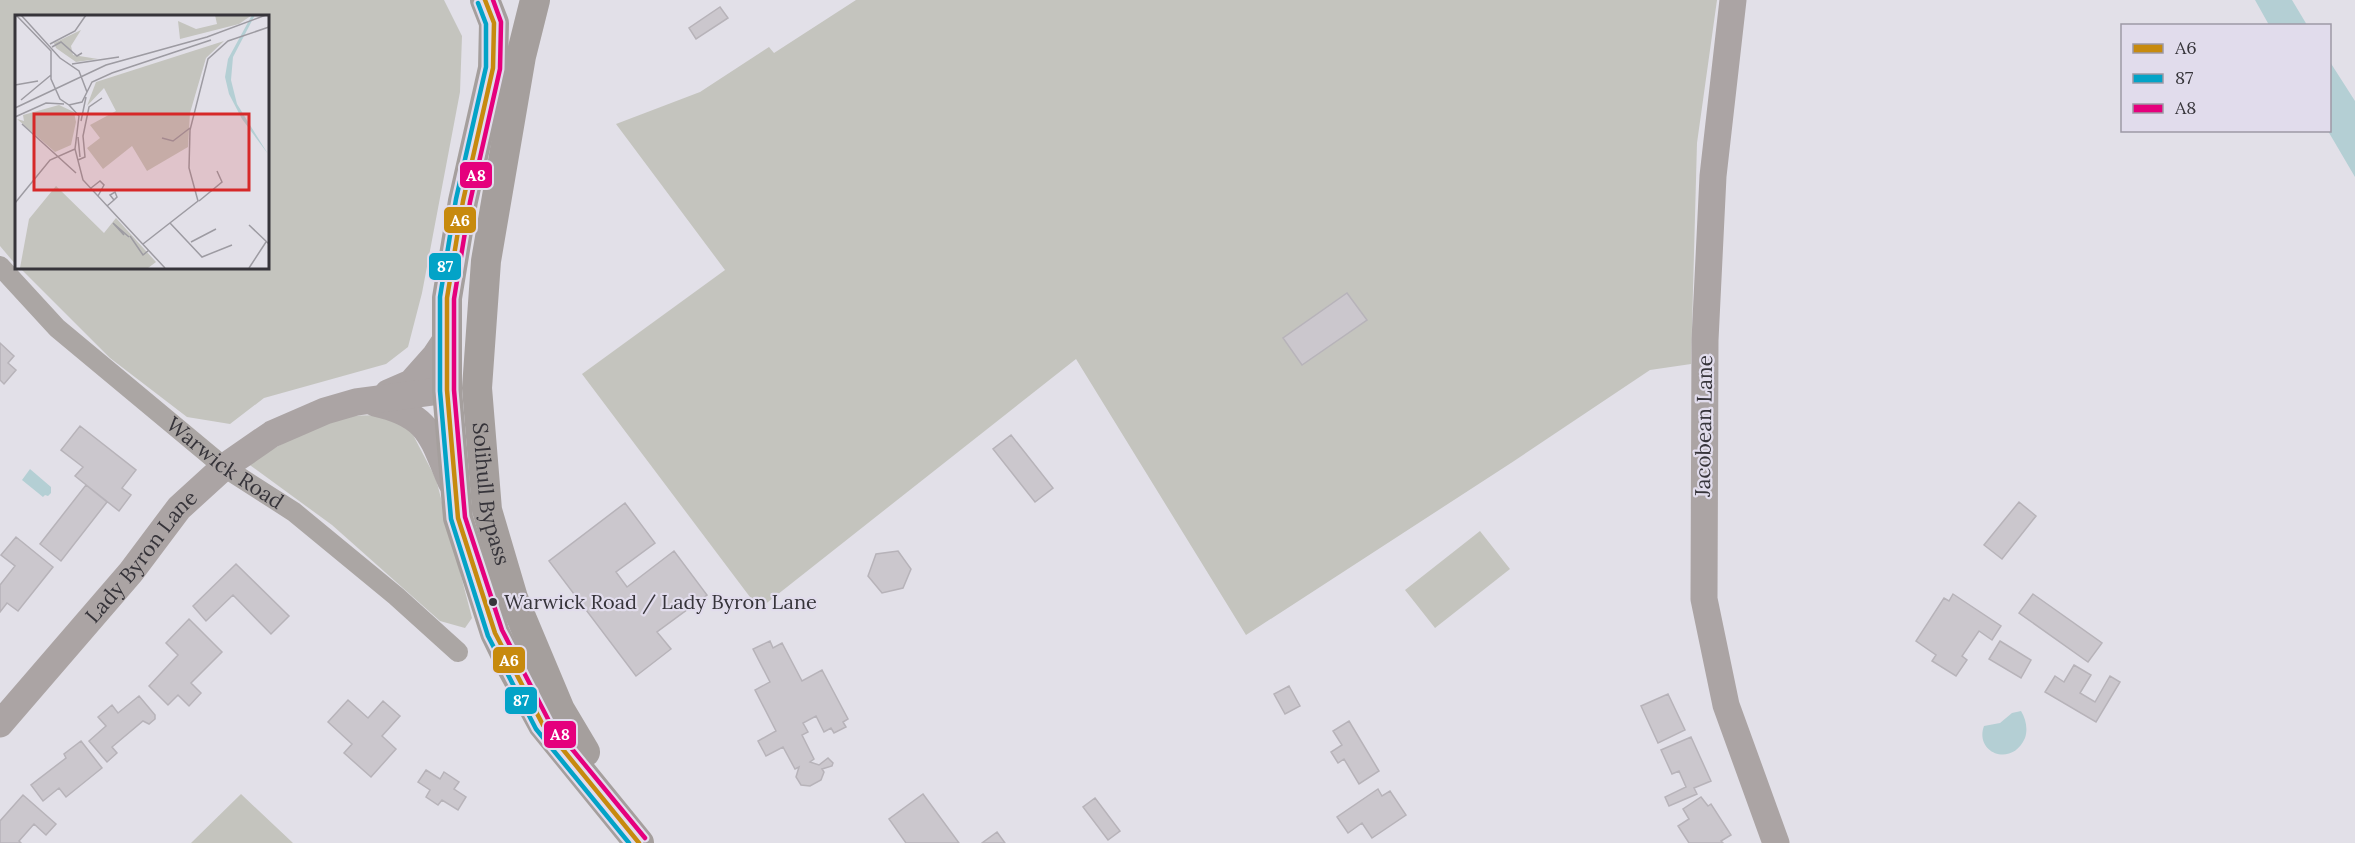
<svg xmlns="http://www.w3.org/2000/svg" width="2355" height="843" font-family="Lora,serif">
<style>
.green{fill:#c4c4be}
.water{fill:#b4cfd4}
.building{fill:#cbc7cd;stroke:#b7b3b9;stroke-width:1.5}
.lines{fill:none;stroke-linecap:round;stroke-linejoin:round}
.street{stroke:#aba6a4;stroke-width:20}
.secondary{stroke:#aba4a4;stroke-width:27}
.primary{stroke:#a59f9d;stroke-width:30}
.bus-1-casing{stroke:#e1dcec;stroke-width:9}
.bus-2-casing{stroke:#e1dcec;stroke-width:9}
.bus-3-casing{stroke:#e1dcec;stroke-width:9}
.bus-1{stroke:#c78a0e;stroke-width:4.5}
.bus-2{stroke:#03a3c7;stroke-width:4.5}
.bus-3{stroke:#e5007d;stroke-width:4.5}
.bus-dot{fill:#36343a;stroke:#e1dcec;stroke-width:2}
.labels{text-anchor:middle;stroke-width:4.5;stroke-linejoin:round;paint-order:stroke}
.bus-label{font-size:20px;fill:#36343a;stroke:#e1dcec;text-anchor:start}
.street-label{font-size:21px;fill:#36343a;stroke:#e1dcec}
.inset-road{fill:none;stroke:#9d9ba2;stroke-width:1.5}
.view{fill:#d62828;fill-opacity:0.15;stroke:#d62828;stroke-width:3}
.inset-edge{fill:none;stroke:#36343a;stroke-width:3}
.line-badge{stroke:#e1dcec;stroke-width:2}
.badge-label{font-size:16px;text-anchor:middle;font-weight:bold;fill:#fff}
</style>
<rect width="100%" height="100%" fill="#e2e0e8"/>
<!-- green -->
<path class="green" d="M0,0H444L462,36L460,92L422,293L408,347L386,364L264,398L230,424L187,417L110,358L19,267H267V16H16V265L0,246Z
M856,0H1717L1697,143L1691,364L1650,370L1511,463L1246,635L1076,359L759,609L582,374L725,270L616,124L700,92L769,47L774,53Z
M386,415L410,429L436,479L472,618L465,628L440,621L332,525L247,463L333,416Z
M1480,531L1510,569L1435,628L1405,590Z
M241,794L293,843H191Z"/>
<!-- water -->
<path class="water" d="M2255,0H2292L2307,25H2269Z
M2330,62L2355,101V177L2328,131Z
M30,469L51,487V493L48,496L45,495L43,497L22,480Z
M2021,711C2026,719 2028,729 2025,738C2012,768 1974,753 1984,726L2000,723L2012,713Z"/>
<!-- building -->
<path class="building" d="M720,7L728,18L696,39L689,28Z
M1347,293L1367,320L1302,365L1283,338Z
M0,343L14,356L8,363L16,370L4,384L0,380Z
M80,426L136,470L122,488L131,495L119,511L75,476L83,467L61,450Z
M1011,435L1053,488L1035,502L993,449Z
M86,485L107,502L61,561L40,544Z
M2019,502L2036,516L2002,559L1984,545Z
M625,503L655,543L616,572L627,587L674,551L707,595L657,632L671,649L636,676L549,561Z
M16,537L53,567L18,611L7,603L0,612V585L15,566L1,555Z
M898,551L911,569L903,588L882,593L868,576L876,554Z
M236,564L289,616L271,634L233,595L206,621L193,606Z
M1953,594L2001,626L1992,640L1979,631L1962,656L1967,660L1956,676L1932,661L1936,655L1916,641L1944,598L1949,601Z
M2033,594L2102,643L2088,662L2019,613Z
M189,619L222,652L191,683L201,693L189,706L178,695L168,705L149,686L178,655L166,643Z
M770,641L773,648L782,643L802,681L822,670L848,719L843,722L846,727L834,733L831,728L824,732L816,716L803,723L808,732L802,735L814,759L810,762L819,765L828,758L833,763L832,766L822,769L824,772L821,780L810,786L801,785L796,777L799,767L795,769L783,747L766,756L758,741L776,731L755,690L770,682L753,649Z
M2000,641L2031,660L2021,678L1989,659Z
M2074,665L2091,675L2080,693L2095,702L2110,676L2120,682L2096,722L2045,692L2055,676L2064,682Z
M1289,686L1300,706L1285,714L1274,694Z
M1668,694L1685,730L1658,743L1641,706Z
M139,696L155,715V719L149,724L143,721L112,747L117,753L107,762L89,741L106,726L98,717L112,705L118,713Z
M348,700L368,718L383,701L400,716L382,736L396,749L371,777L344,753L352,744L328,722Z
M1349,721L1379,771L1359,784L1344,759L1338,763L1331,752L1342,745L1333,731Z
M1691,737L1711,781L1694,788L1697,794L1669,806L1665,797L1686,787L1679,771L1672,774L1661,750Z
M81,741L102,768L66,797L59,788L43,801L31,785L66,758L64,754Z
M426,770L440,779L444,772L459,782L454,789L466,797L458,810L442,800L438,805L426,797L430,790L418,782Z
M1378,789L1382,796L1390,791L1406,815L1372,838L1362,823L1348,833L1337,817Z
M923,794L959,843H906L889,819Z
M23,795L56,824L46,835L34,824L19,841L21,843H0V821Z
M1701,797L1708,806L1711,804L1731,835L1721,841L1723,843H1689L1678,826L1689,819L1683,809Z
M1095,798L1120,831L1108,840L1083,807Z
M997,832L1005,843H982Z"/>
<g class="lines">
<!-- street -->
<path class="street" id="s1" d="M0,266L57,328L224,467L294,512L396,596L458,652"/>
<!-- secondary -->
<g class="secondary">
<path d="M1733,0L1713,176L1705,340L1704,599L1726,705L1776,843"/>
<path d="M388,393L411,383L435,356L447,338"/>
<path d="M375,403C429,415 431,435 451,482"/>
<path id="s2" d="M0,724L131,572L179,508L224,467L272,434L325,411L356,402L447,390"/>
</g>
<!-- primary -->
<g class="primary">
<path d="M485,0L494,23L493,68L463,201L447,298V390L458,518L495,633L512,668L543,725L639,843"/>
<path id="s3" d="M535,0L521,56L486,261L477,388L487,510L513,598L560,710L585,752"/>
</g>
<!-- bus-1 casing -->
<g class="bus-1-casing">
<path id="bus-1" d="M485,0L494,23L493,68L463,201L447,298V390L458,518L495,633L543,725L639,843"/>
</g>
<!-- bus-2 casing -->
<g class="bus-2-casing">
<path id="bus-2" d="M478,3L486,24V67L456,199L440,297V391L451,519L488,636L536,729L629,843"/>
</g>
<!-- bus-3 casing -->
<g class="bus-3-casing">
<path id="bus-3" d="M493,0L501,22L500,69L470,202L454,299V390L465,517L502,630L549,721L645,838"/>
</g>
<!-- bus-1 -->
<use href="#bus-1" class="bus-1"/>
<!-- bus-2 -->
<use href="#bus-2" class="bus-2"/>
<!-- bus-3 -->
<use href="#bus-3" class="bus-3"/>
</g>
<!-- markers -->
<circle class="bus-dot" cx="493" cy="602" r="5"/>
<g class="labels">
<!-- bus labels -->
<g class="bus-label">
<text x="504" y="609">Warwick Road / Lady Byron Lane</text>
</g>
<!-- street labels -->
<g class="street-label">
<text transform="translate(1704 426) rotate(-89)" y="7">Jacobean Lane</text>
<text dy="7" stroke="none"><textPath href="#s1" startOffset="300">Warwick Road</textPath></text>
<text dy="7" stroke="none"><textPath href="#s3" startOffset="500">Solihull Bypass</textPath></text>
<text dy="7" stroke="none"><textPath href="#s2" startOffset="219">Lady Byron Lane</textPath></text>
</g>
</g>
<!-- overview -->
<g transform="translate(15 15)">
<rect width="254" height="254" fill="#e2e0e8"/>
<path d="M200,0H237L224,9L165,24L163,6L181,14L202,9ZM66,15L56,31L58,40L83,44L61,47L41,33L39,28ZM209,26L191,43L175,98L173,132L132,156L117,131L88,154L72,133L85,123L75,110L101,96L89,73L72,91L81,67ZM44,90L59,97L61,107L56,130L40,137L2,104L9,106L8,100ZM41,171L89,218L101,203L141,247L133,253H5L14,204Z" fill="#c4c4be"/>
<path d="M237,0H240L218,42L216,65L222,89L253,139L227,104L214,79L210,62L213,44Z" fill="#b4cfd4"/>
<path class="inset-road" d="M1,0L36,36V64L45,84L54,90L67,87L72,77L64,56L45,43L6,0M35,29L60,16L71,0M37,32L46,27L62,41L67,38M57,49L104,42M0,70L23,66M72,77L77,67L97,58L196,25M6,85L36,60M54,90L64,101L60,134L68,165L150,253M0,93L91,50L192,22L251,0M0,102L31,88L49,89M66,106L71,82M7,109L61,158M63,122L65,142M147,123L158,126L175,113M63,145L70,142L68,121L74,92L87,83M76,173L85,166L89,170L83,181M184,186L207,167L202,156M0,188L35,145L60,134M92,191L99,185L102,182L100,177L95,180L99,185M155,208L187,242L217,230M234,210L254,229M109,220L98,208L114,222M115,221L128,240L134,235M176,227L201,214M128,229L183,186L174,153L175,115L193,44L213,26L254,12M234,253L251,227"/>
<path class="view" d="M19,99H234V175H19Z"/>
<rect width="254" height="254" class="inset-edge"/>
</g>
<g class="line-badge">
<rect x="459" y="161" width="34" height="28" rx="6" fill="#e5007d"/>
<rect x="443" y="206" width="34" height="28" rx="6" fill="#c78a0e"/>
<rect x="428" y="252" width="34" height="29" rx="6" fill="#03a3c7"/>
<rect x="492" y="646" width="34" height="28" rx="6" fill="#c78a0e"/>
<rect x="504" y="686" width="34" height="29" rx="6" fill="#03a3c7"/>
<rect x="543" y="720" width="34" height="29" rx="6" fill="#e5007d"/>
</g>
<g class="badge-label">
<text x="476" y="181">A8</text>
<text x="460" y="226">A6</text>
<text x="445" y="272">87</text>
<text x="509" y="666">A6</text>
<text x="521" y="706">87</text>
<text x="560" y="740">A8</text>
</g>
<!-- legend -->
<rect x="2121" y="24" width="210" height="108" fill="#e1dcec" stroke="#9d99a5" stroke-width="1.5"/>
<rect x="2133" y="44" width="30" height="9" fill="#c78a0e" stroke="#9d99a5" stroke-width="1.5"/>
<text x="2175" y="54" font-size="18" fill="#36343a">A6</text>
<rect x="2133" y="74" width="30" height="9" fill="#03a3c7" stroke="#9d99a5" stroke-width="1.5"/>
<text x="2175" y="84" font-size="18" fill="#36343a">87</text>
<rect x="2133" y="104" width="30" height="9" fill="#e5007d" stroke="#9d99a5" stroke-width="1.5"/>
<text x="2175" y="114" font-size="18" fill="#36343a">A8</text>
</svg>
